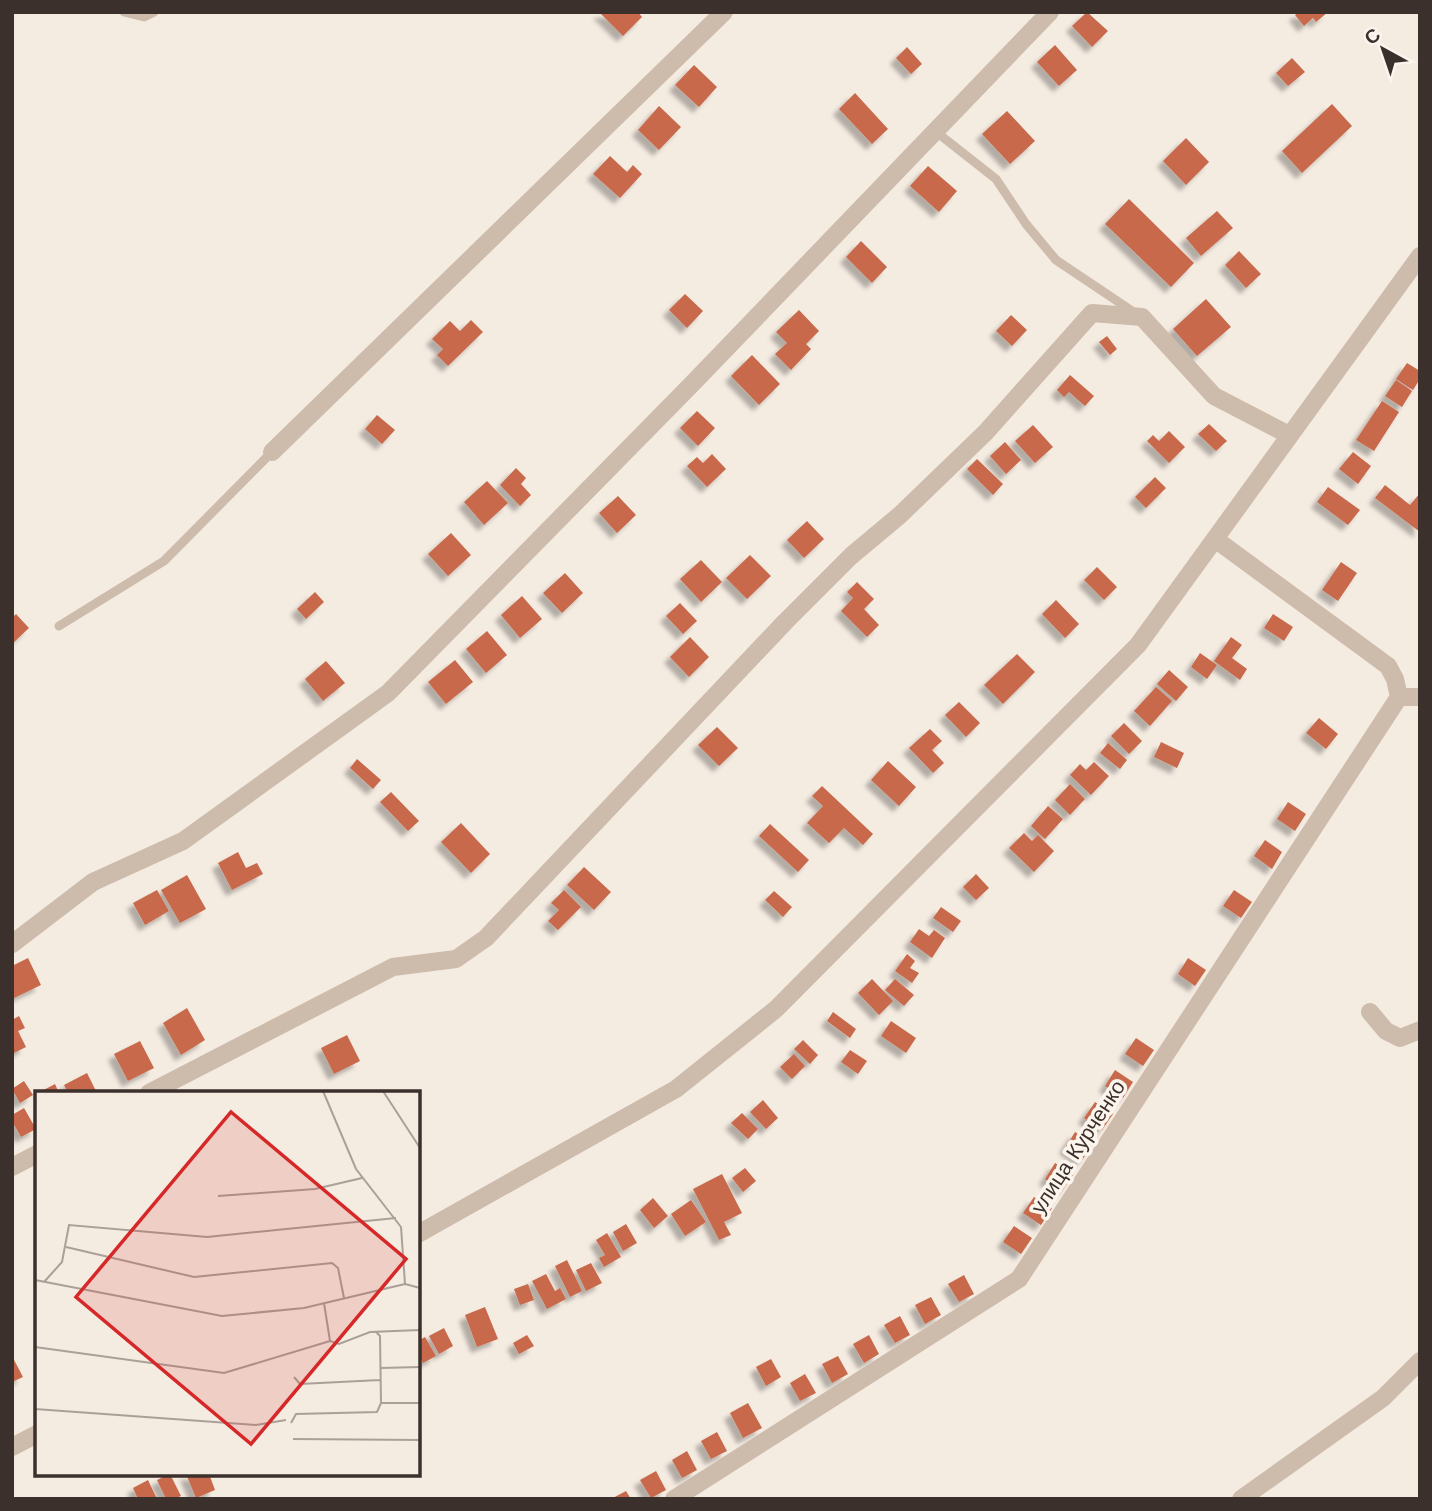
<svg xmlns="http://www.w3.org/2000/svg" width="1432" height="1511" font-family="'Work Sans',sans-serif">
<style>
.building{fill:#c8694b;filter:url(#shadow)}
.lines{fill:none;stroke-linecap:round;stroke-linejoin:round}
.service{stroke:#cdbbac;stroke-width:9}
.minor{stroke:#cdbbac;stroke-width:18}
.labels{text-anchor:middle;stroke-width:7;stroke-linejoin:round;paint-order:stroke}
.street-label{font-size:21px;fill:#3b302b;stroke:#fbf5ee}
.inset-road{fill:none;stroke:#aaa098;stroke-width:2}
.view{fill:#d62828;fill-opacity:0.15;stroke:#d62828;stroke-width:3.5}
.inset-edge{fill:none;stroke:#3b302b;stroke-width:3.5}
</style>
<defs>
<filter id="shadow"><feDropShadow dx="-6" dy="6" stdDeviation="2" flood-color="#0004"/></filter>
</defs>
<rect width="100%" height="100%" fill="#f4ebe1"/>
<!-- building -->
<path class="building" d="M599,12H638L642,17L623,36Z
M1087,12L1108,31L1092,47L1072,26Z
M1299,12H1328L1316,22L1313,18L1304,26L1295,15Z
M1055,45L1077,70L1059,86L1037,62Z
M907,47L922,64L911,74L896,58Z
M1292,58L1305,72L1288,86L1276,73Z
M694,65L717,87L699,107L675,85Z
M855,93L888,129L872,144L839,109Z
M1332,104L1352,126L1302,173L1282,151Z
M659,106L681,127L659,150L638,130Z
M1007,111L1035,141L1010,164L982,134Z
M1186,138L1209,162L1186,185L1163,161Z
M610,156L627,172L633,165L642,174L620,198L593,174Z
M928,166L957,191L939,212L910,186Z
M1129,199L1194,263L1171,287L1105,224Z
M1217,211L1233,228L1201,256L1186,238Z
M861,241L887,267L872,283L846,257Z
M1239,251L1261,274L1246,288L1225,265Z
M685,294L703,311L687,328L669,310Z
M1206,299L1231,327L1197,356L1173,329Z
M799,310L819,331L806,344L811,349L791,370L775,354L787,343L776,332Z
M1011,315L1027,330L1012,346L996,331Z
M471,320L483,332L448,366L437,355L443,349L432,339L450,321L460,331Z
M1107,336L1117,349L1110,355L1099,342Z
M752,355L780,384L759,405L731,376Z
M1407,363L1420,371V379L1413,390L1396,379Z
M1070,375L1094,396L1085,406L1069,392L1064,397L1057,390Z
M1396,380L1412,391L1402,407L1385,396Z
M1382,401L1399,412L1374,451L1356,440Z
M697,411L715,428L698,446L680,428Z
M377,415L395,430L382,444L365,429Z
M1209,424L1227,441L1216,451L1198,434Z
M1033,425L1053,447L1035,463L1015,441Z
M1169,431L1185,447L1169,463L1147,441L1153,435L1159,441Z
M1005,442L1021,460L1006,474L990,456Z
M1353,452L1371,466L1358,484L1339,469Z
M712,454L726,469L707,487L687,466L697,457L703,463Z
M977,459L1003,484L993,495L967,469Z
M516,468L526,478L521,484L531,495L520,506L500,485Z
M1155,477L1166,488L1146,508L1135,497Z
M487,481L508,503L484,525L464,502Z
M1385,485L1410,505L1420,493V532L1375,498Z
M1328,487L1360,510L1348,525L1317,502Z
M618,496L636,515L617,533L599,513Z
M807,521L824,539L804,558L787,540Z
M451,533L471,555L448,576L428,554Z
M750,555L771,576L747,599L726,578Z
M701,560L722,582L701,602L680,579Z
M1341,562L1357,573L1338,601L1322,590Z
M1097,567L1117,587L1104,600L1084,580Z
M565,573L583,593L562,613L543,593Z
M857,582L874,599L864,609L879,625L867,637L841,611L853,598L847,592Z
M315,592L324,602L306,619L297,609Z
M522,596L542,619L520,638L501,615Z
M1056,600L1079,624L1065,638L1042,614Z
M680,603L697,621L683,634L666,616Z
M16,614L29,628L12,644V618Z
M1273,614L1293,627L1284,641L1264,628Z
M487,631L507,655L486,673L466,649Z
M690,637L709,657L689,677L670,657Z
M1231,637L1242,645L1232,658L1247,669L1240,680L1214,661Z
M1200,653L1217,665L1207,679L1191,667Z
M1017,654L1035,672L1003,704L984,685Z
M455,660L473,682L446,704L428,682Z
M326,661L345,683L323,701L305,679Z
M1169,670L1188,687L1176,701L1157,684Z
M1156,687L1172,701L1150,726L1134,711Z
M959,702L980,723L966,737L945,715Z
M1319,718L1338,734L1326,749L1306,733Z
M1124,723L1142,741L1129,754L1111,736Z
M717,727L738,748L719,766L698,745Z
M930,729L942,741L932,750L944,763L933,773L909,748Z
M1161,742L1184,753L1177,768L1154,757Z
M1108,743L1127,760L1120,769L1100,753Z
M357,759L381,780L373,789L350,768Z
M888,761L916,787L899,806L871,780Z
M1094,762L1109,776L1091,795L1070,775L1080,764L1086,770Z
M1070,784L1085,799L1070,815L1055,800Z
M822,786L873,834L863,845L844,828L829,843L807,823L823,806L812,796Z
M391,792L419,821L408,831L380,802Z
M1288,802L1306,814L1295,831L1277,819Z
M1048,806L1063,819L1045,839L1031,826Z
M461,823L490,854L471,873L441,842Z
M770,824L809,860L798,872L759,836Z
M1024,833L1032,841L1038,835L1054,851L1034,872L1009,848Z
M1265,840L1282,852L1272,869L1254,856Z
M238,852L246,868L257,863L263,874L232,890L218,863Z
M584,867L611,892L594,910L567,885Z
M976,874L989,888L976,900L963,887Z
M187,875L206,909L180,923L161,890Z
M157,890L169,911L145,925L133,903Z
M564,890L581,907L558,930L548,921L559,910L551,903Z
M1234,890L1252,902L1241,918L1223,906Z
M774,891L792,907L783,917L765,900Z
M941,907L961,921L953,932L933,918Z
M919,929L929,936L934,930L945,938L932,958L910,942Z
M907,954L915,961L910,968L919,973L912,983L895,971Z
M28,958L41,985L14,998L12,994V966Z
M1188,958L1206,970L1195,986L1178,974Z
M872,979L893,1001L879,1015L858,993Z
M895,979L914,995L904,1006L885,990Z
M187,1008L205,1040L181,1055L163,1023Z
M833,1012L856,1029L850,1038L827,1021Z
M19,1016L25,1028L18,1031L26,1047L12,1054V1020Z
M891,1021L916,1038L906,1053L881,1036Z
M347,1035L360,1061L334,1074L321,1048Z
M1136,1038L1154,1050L1143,1066L1125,1054Z
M803,1040L818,1055L810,1064L794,1049Z
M140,1041L154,1068L128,1081L114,1054Z
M850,1050L867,1061L858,1074L841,1062Z
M794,1054L805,1066L792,1079L780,1067Z
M1115,1070L1133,1082L1123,1098L1105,1086Z
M87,1073L97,1093H68L64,1085Z
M24,1081L33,1095L20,1103L12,1089Z
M55,1084L59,1093H38Z
M763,1100L778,1118L766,1129L750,1112Z
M1095,1102L1113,1114L1102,1130L1084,1118Z
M24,1108L36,1129L21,1137L12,1121V1115Z
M742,1113L758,1129L748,1139L731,1123Z
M1075,1132L1093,1144L1082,1160L1065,1148Z
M1055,1163L1073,1175L1062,1191L1045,1179Z
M745,1168L756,1181L743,1192L732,1178Z
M722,1174L742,1213L724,1222L731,1235L719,1240L693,1189Z
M1034,1197L1052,1208L1041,1225L1023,1213Z
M653,1198L668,1216L654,1228L640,1210Z
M691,1200L706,1222L685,1236L671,1214Z
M626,1224L637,1243L623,1251L613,1232Z
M1014,1226L1032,1238L1021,1254L1003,1242Z
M607,1233L621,1257L604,1267L599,1258L605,1255L596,1240Z
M567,1260L582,1291L570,1297L555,1266Z
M591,1263L602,1283L586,1291L576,1270Z
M546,1274L555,1291L560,1288L566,1299L547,1309L532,1281Z
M964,1275L974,1294L959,1302L948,1284Z
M528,1284L534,1300L520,1305L514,1289Z
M931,1297L941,1315L925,1324L915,1305Z
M485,1307L498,1339L477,1347L465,1315Z
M900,1316L910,1335L895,1343L884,1325Z
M444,1328L453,1346L439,1354L429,1336Z
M527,1335L534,1346L519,1354L513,1343Z
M869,1335L879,1354L864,1363L853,1344Z
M425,1337L436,1356L423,1363L418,1354V1341Z
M12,1356L23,1377L12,1382Z
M838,1356L848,1374L832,1383L822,1364Z
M771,1359L781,1377L766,1386L756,1367Z
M805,1374L816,1393L800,1401L790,1383Z
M748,1403L762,1428L743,1438L730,1413Z
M717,1432L727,1451L711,1459L701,1441Z
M687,1451L697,1470L682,1478L672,1460Z
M656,1471L666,1490L651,1498L640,1480Z
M170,1474L181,1496L174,1499H166L157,1480Z
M186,1474H209L215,1490L196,1498Z
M148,1480L157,1499H138L133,1488Z
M626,1491L631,1499H611Z"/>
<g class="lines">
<!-- service -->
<path class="service" d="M124,12L144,17L154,12
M935,131L996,179L1026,224L1056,260L1135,313
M59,626L164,561L272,452"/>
<!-- minor -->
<path class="minor" d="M272,452L724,12
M1215,539L1388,666L1395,679L1399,697
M1399,697H1420
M12,944L93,882L183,841L388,693L691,385L1050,12
M1370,1012L1386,1031L1400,1038L1420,1030
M149,1093L393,967L456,959L486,938L785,622L851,556L900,515L986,432L1092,313L1142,317L1214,396L1289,435
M12,1167L37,1154
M418,1234L676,1089L776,1009L1138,645L1420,256
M12,1447L37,1434
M674,1499L1019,1279L1399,697
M1241,1499L1383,1398L1420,1361"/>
</g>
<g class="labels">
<!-- street labels -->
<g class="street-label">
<text transform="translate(1078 1147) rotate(-57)" y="7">улица Курченко</text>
</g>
</g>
<!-- overview -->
<g transform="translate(35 1091)">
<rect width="385" height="385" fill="#f4ebe1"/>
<path class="inset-road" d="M288,0L321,78L366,136L370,193L385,197M348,0L385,57M183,105L280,98L327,87M31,156L159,186L297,172L303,177L309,207M0,189L187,225L269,217L370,193M9,191L27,171L34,134L172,146L361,127M289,212L295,250M341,241L345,245L346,312M295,250L304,253L335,241L385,239M0,256L189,282L295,250M345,277L385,276M259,286L265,293L345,289M0,318L221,334L251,329M256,332L261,323L342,321L346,312H385M258,348L385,349"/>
<path class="view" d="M196,21L371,168L216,353L41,206Z"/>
<rect width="385" height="385" class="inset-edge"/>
</g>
<!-- border -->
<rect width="1432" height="1511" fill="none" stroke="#3b302b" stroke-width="28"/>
<!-- north arrow -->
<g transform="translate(1383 49) rotate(320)" stroke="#fbf5ee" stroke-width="5" paint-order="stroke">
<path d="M0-5L12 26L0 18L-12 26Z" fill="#3b302b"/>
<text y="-10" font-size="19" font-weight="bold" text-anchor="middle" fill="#3b302b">С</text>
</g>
</svg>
